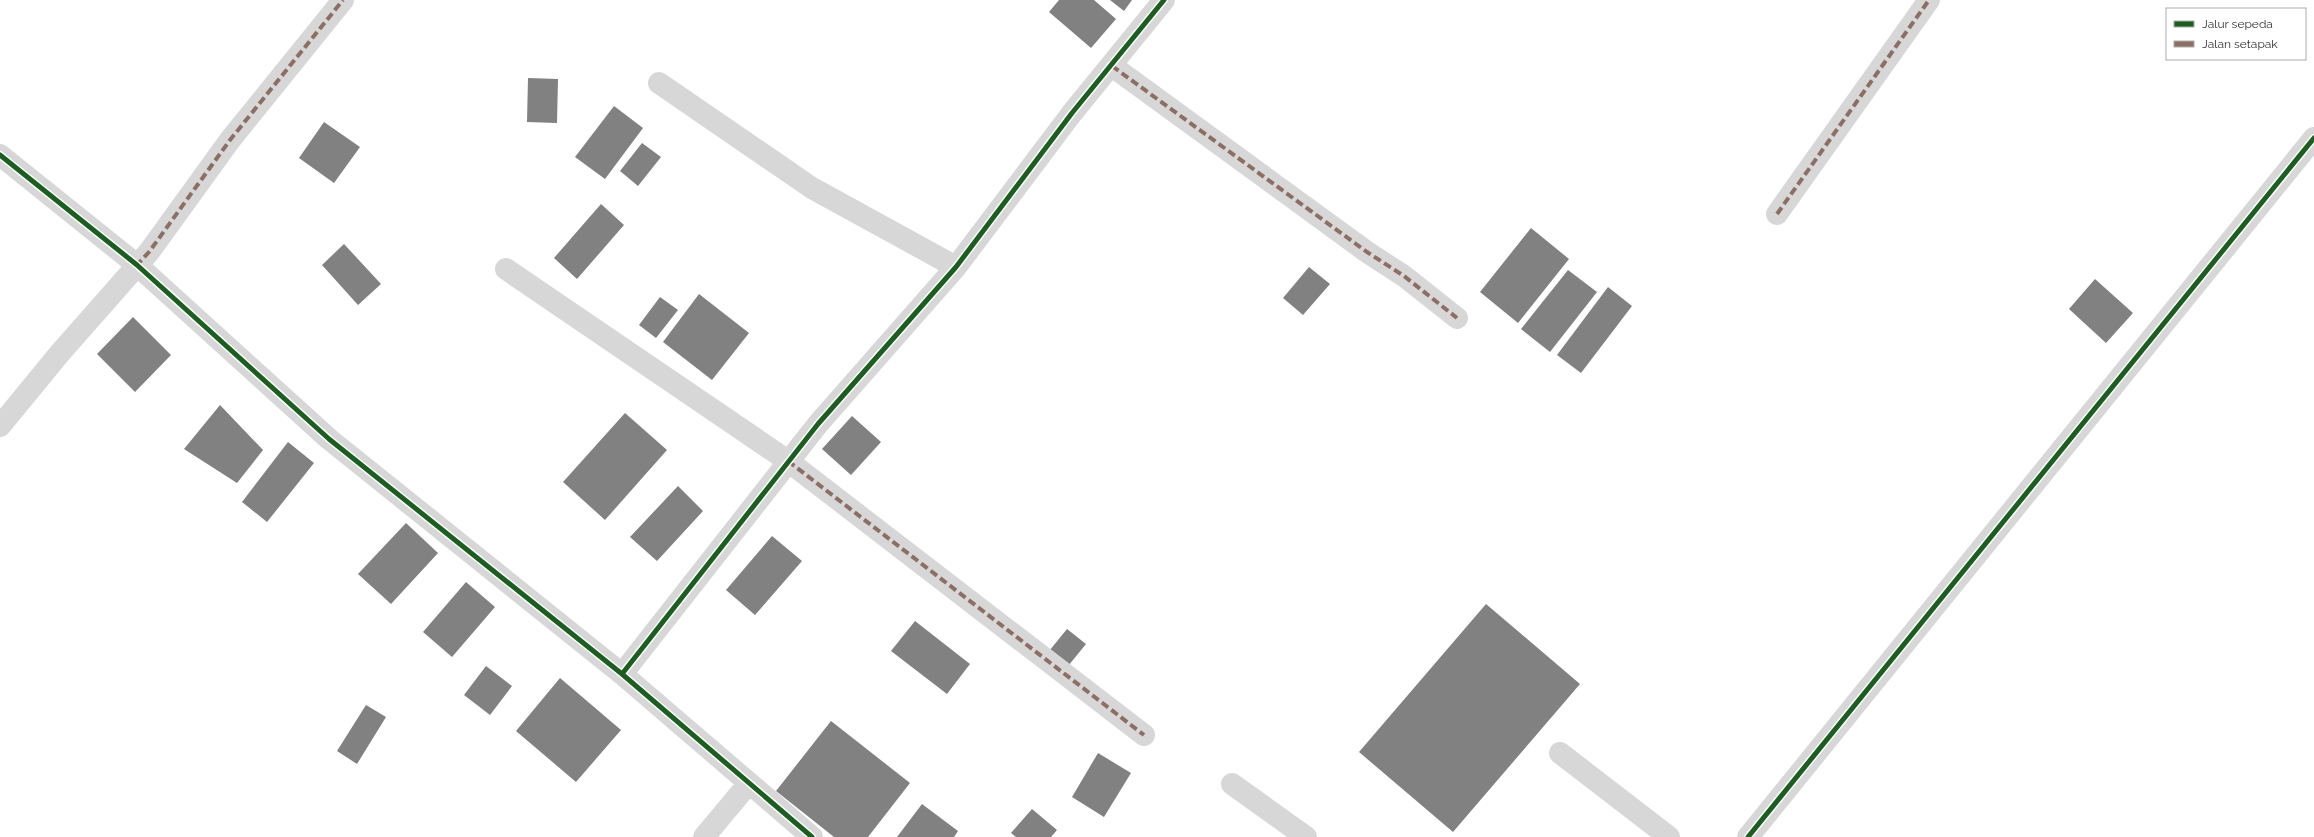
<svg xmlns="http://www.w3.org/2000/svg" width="2314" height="837" font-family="Raleway,sans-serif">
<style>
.building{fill:#818181}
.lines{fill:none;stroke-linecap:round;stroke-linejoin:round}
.minor{stroke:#d7d7d7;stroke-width:22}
.quiet{stroke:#8d6e63;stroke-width:4;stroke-dasharray:8 4;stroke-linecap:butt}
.cycleway-casing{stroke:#fff;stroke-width:8}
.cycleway{stroke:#1b5e20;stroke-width:5}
</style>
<rect width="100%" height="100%" fill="#fff"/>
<!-- building -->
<path class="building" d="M1059,0H1094L1116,19L1091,48L1049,12Z
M1110,0H1132L1124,11Z
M528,78L558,79L557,123L527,122Z
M614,106L643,128L605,179L575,157Z
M324,122L360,147L334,183L299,158Z
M642,143L661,157L638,186L620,171Z
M601,204L624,225L577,279L554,258Z
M1531,228L1569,259L1518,323L1480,292Z
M344,244L381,284L358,305L322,265Z
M1309,267L1330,284L1303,315L1283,298Z
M1568,270L1597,292L1550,352L1521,329Z
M2095,279L2133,313L2106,343L2069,309Z
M1608,287L1632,306L1581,373L1557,355Z
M699,294L749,333L712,380L663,342Z
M660,297L678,310L656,338L639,325Z
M133,317L171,355L135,392L97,354Z
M220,405L263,450L237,483L184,449Z
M625,413L667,450L605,520L563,482Z
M852,416L881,442L851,475L822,449Z
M288,442L314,463L267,522L242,502Z
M678,486L703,511L657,561L630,537Z
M406,523L438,553L391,604L358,574Z
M772,536L802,561L755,615L726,590Z
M466,582L495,607L452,657L423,632Z
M1486,604L1580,684L1453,832L1359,752Z
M915,621L970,664L947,694L891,651Z
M1067,629L1086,644L1064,671L1045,656Z
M486,666L512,686L490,715L464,695Z
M560,678L621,730L576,782L516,731Z
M366,705L386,717L357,764L337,751Z
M831,721L910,783L868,837H834L776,791Z
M1098,753L1131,773L1104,817L1072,797Z
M922,804L958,831L954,837H897Z
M1032,809L1057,830L1051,837H1016L1011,833Z"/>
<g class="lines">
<!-- minor -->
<path class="minor" d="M1112,66L1367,252L1404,276L1457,318
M659,83L812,188L956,267
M0,155L137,265L329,439L622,674L812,837
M1777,214L1929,0
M506,269L788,461L1144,735
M0,426L60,353L149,252L230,140L343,0
M622,674L818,424L956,267L1072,113L1164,0
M1560,753L1669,837
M1232,784L1306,837
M704,837L749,783
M1748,837L2314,138"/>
<!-- quiet -->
<path class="quiet" d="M1112,66L1367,252L1404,276L1457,318
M1777,214L1929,0
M136,264L137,265L149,252L230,140L343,0
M788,461L1144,735"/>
<!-- cycleway casing -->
<g class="cycleway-casing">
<path id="cycleway" d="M0,155L137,265L329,439L622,674L812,837
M622,674L818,424L956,267L1072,113L1164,0
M1748,837L2314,138"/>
</g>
<!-- cycleway -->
<use href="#cycleway" class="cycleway"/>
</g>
<!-- legend -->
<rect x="2166" y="8" width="140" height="52" fill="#ffffff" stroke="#adadad"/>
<rect x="2174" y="21" width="20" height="6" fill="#1b5e20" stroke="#adadad"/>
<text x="2202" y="28" font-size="12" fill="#333333">Jalur sepeda</text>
<rect x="2174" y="41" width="20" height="6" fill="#8d6e63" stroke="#adadad"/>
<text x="2202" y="48" font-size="12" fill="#333333">Jalan setapak</text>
</svg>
